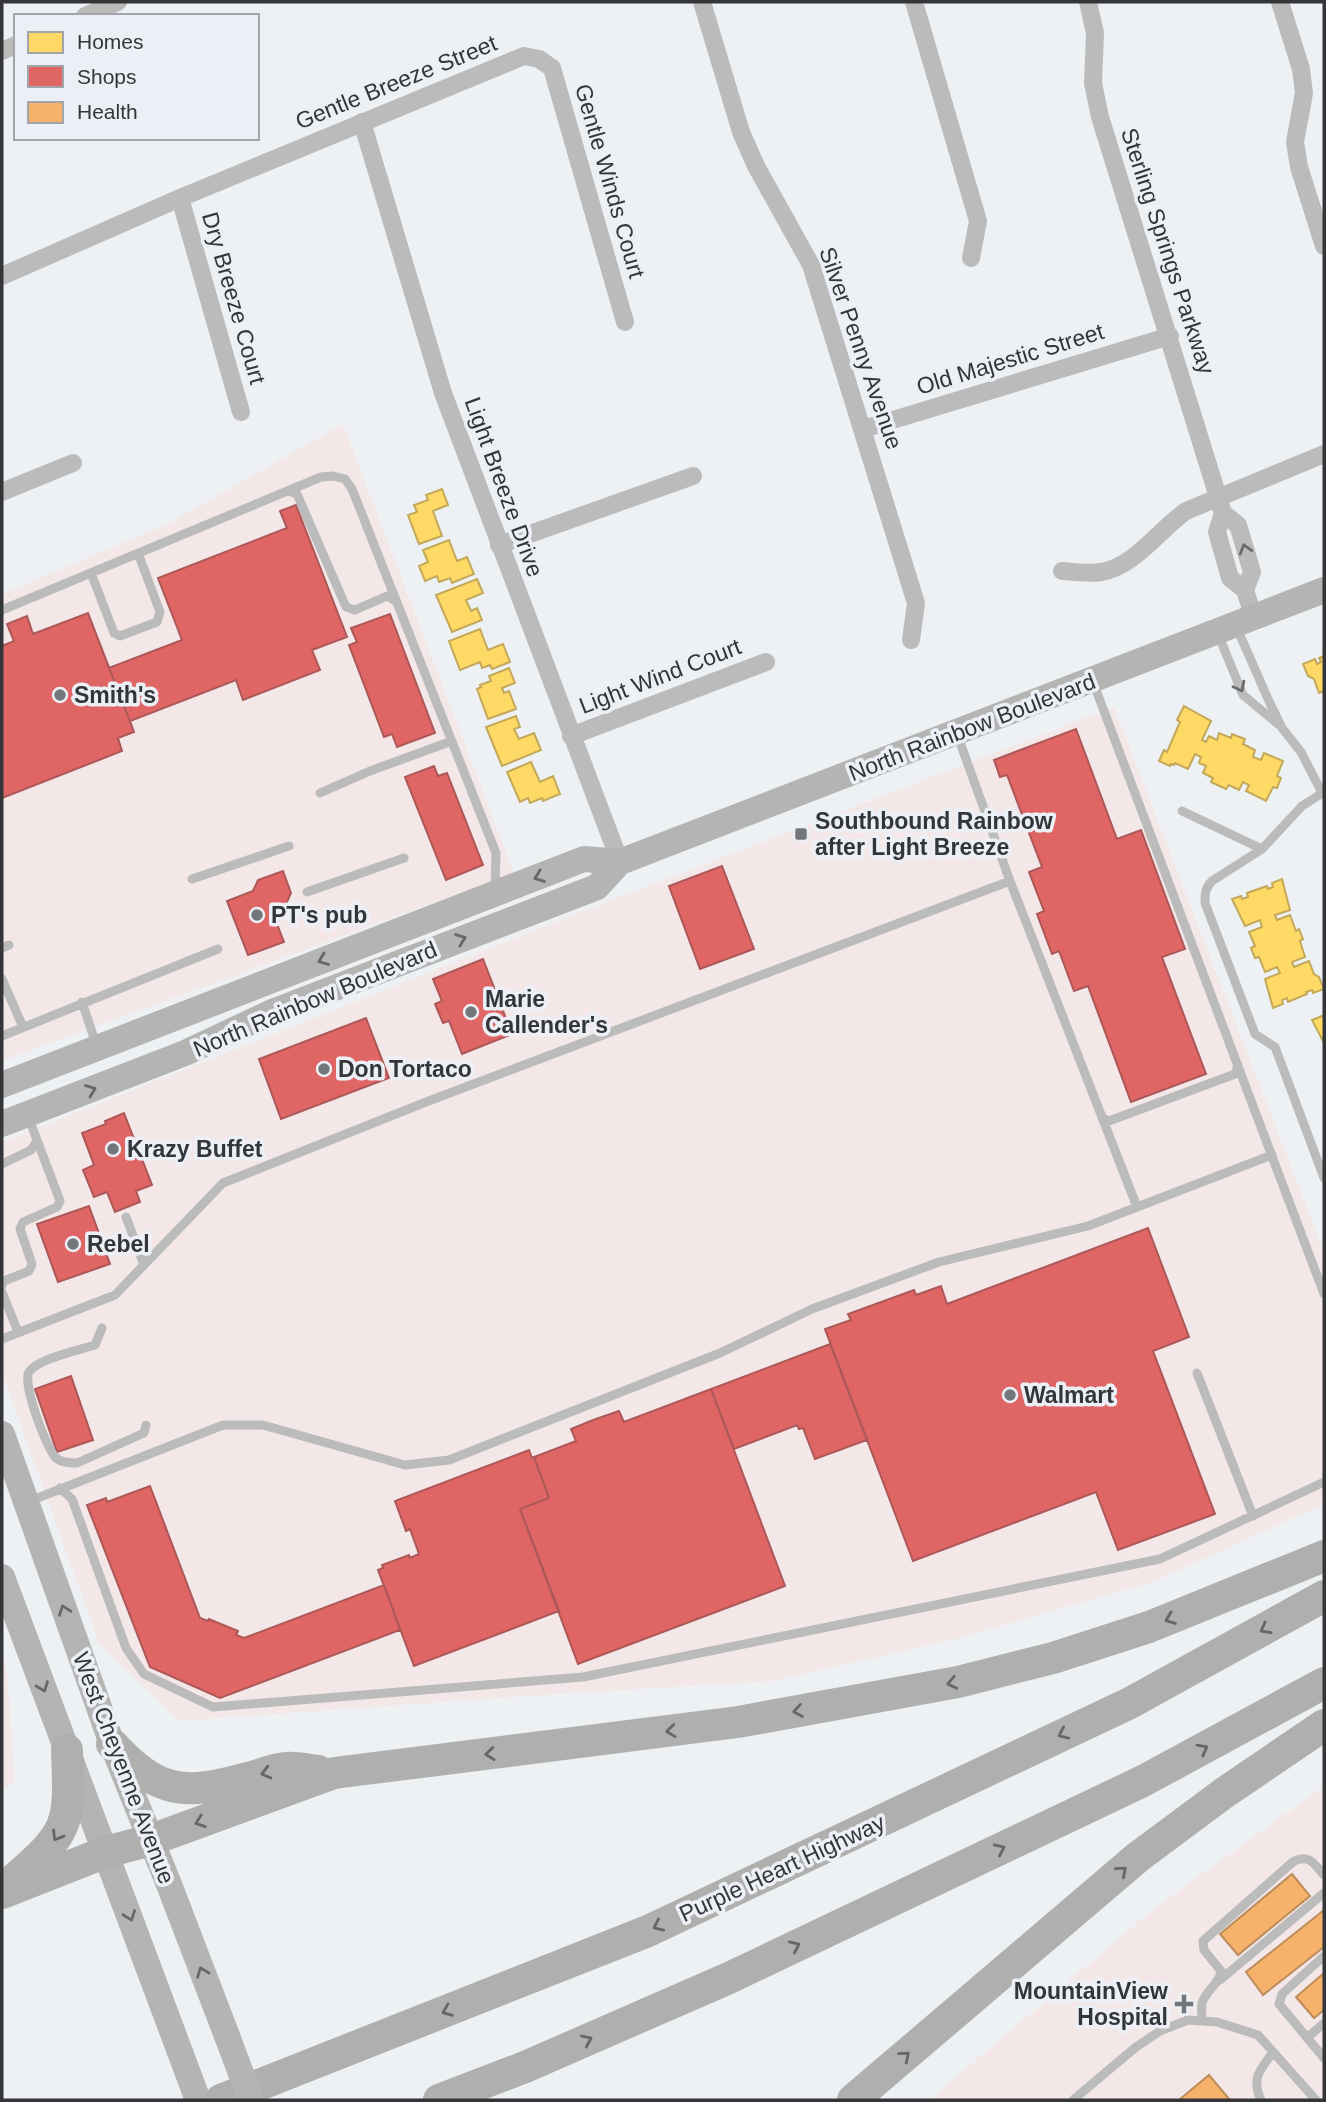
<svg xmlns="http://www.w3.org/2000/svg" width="1326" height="2102" font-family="Arial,sans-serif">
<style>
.commercial{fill:#f4e7e7}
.homes{fill:#ffd966;stroke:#c2a858;stroke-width:2}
.shops{fill:#e06666;stroke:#ac5758;stroke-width:2}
.health{fill:#f6b26b;stroke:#bc8c5c;stroke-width:2}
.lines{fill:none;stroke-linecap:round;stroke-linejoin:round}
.service{stroke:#bbb;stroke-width:9}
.minor{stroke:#bbb;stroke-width:18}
.primary{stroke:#b4b4b3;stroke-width:26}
.motorway{stroke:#afafae;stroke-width:32}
.primary-bridge{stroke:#b4b4b3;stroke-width:26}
.oneway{stroke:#696b6c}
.oneway2{stroke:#676869}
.oneway3{stroke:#656667}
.poi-dot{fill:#74777a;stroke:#ecf0f6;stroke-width:2.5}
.labels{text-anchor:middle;stroke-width:7;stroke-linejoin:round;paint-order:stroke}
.street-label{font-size:23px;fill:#333538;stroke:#ecf0f6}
.poi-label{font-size:23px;font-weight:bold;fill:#333538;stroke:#ecf0f6;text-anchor:start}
</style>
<rect width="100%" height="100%" fill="#eef1f4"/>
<!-- commercial -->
<path class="commercial" d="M343,424L514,873L2,1061V594L166,525Z
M1114,707L1324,1252V1504L1153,1582L952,1640L773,1681L527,1696L179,1721L99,1643L2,1373V1142L604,903Z
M2,1656L7,1672L15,1781L2,1792Z
M1324,1786V2100H929L1156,1907Z"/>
<!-- homes -->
<path class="homes" d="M442,489L448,505L433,511L442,536L419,544L408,515L417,512L414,505L428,500L426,495Z
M449,540L457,561L467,557L474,574L452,583L450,578L439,582L437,576L425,581L419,566L428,562L423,550Z
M477,579L483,593L466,600L471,611L477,608L482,620L452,632L436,595Z
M480,629L488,650L503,644L510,662L492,669L490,665L482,668L480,662L460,670L449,641Z
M1324,656V691L1319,693L1314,679L1308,676L1303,664L1315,659L1317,664L1321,662L1319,658Z
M509,668L515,683L502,688L504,693L509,691L516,709L488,719L477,689L481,687L480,685L491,681L489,676Z
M1184,706L1211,721L1202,740L1206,742L1209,736L1217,740L1219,733L1231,738L1232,734L1245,739L1243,744L1255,750L1253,757L1261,760L1264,753L1283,761L1277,776L1281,778L1277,788L1273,787L1266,801L1246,791L1249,785L1243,782L1239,790L1229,785L1226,789L1211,782L1213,778L1203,773L1206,766L1199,763L1201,757L1195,754L1188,769L1175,763L1174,765L1171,764L1170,766L1159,761L1164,750L1167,752L1180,722L1177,720Z
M516,716L520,727L514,729L519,739L534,733L541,750L502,766L486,727Z
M531,762L540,782L553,776L560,794L543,801L542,798L530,803L528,798L520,802L507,772Z
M1282,879L1290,910L1275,915L1277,920L1290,915L1296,931L1299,929L1303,939L1300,941L1305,957L1292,962L1294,967L1309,961L1314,974L1319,977L1324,989L1313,993L1312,990L1306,992L1307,994L1288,1002L1287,998L1282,1000L1283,1004L1273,1008L1265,979L1280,973L1277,967L1265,972L1259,957L1255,958L1251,948L1255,946L1249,932L1262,927L1260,920L1245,926L1232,899L1241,896L1242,899L1248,897L1247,893L1267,886L1268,889L1273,887L1272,883Z
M1322,1016L1324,1019V1043L1312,1020Z"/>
<!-- shops -->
<path class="shops" d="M296,505L347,637L312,650L320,670L243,700L236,680L130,721L134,732L118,738L122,751L2,798V646L14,641L7,624L27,616L33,634L88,613L109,668L182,640L158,578L287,528L280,511Z
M88,613L134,732L118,738L122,751L2,798V646L14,641L7,624L27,616L33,634Z
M390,614L435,733L397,747L392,734L384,737L349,645L357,642L351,628Z
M1076,729L1117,839L1141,830L1185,949L1162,957L1206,1074L1131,1102L1088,986L1074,991L1059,951L1052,954L1037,914L1044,911L1029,872L1042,867L1007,775L1000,777L994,760Z
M434,766L438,776L447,773L483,865L446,880L405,777Z
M722,866L754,949L700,969L669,886Z
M283,871L291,893L277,924L284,942L248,955L227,901L253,891L258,880Z
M483,959L512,1034L462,1054L449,1021L443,1023L435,1004L442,1001L433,979Z
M366,1018L389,1078L281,1119L259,1059Z
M124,1113L152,1185L136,1191L140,1202L115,1212L107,1192L94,1197L83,1170L94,1165L82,1133L106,1124L105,1121Z
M89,1206L110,1264L58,1282L37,1224Z
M1148,1228L1189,1337L1153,1351L1215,1514L1118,1550L1096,1492L913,1561L825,1329L851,1320L848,1314L914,1290L916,1295L941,1286L947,1304Z
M830,1344L867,1440L815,1459L803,1428L799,1429L797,1425L734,1449L711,1389Z
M71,1376L93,1440L57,1452L35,1389Z
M711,1389L785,1586L578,1664L520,1509L549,1498L534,1457L576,1441L571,1429L593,1420L619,1411L624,1422Z
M529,1450L532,1458L534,1457L549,1498L520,1509L559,1611L414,1666L378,1570L383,1568L382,1565L409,1555L410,1558L419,1554L410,1529L406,1531L395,1501Z
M150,1486L200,1618L208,1621L209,1619L238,1631L236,1635L244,1638L384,1585L400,1630L220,1698L150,1667L87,1505L106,1498L107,1502Z"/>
<!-- health -->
<path class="health" d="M1292,1874L1310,1896L1238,1955L1220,1934Z
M1324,1910V1947L1263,1995L1246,1972Z
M1324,1973V2010L1314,2018L1296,1997Z
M1209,2075L1230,2100H1179Z"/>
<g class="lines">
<!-- service -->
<path class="service" d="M288,491L297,494L346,607L355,610L387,596L396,601
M91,573L114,633L120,636L157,622L160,612L138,553
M2,610L321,477L333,476L345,479L352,489L496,853L495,889
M1236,626L1268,699L1282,728L1301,752L1322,793
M1218,634L1243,695L1278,724
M1093,682L1324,1294
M957,734L1010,881L1137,1207
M1324,792L1302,806L1262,849L1212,881C1205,888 1205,894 1205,903L1255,1034L1275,1047L1324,1178
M320,793L370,771L452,741
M1182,811L1262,849
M192,879L289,846
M307,892L404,858
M2,948L9,945
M2,979L23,1027
M82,1002L97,1047
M2,1036L218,949
M1102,1118L1109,1121L1235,1074L1238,1065
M2,1164L31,1150L37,1141
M126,1217L144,1265
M2,1285L4,1281L29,1271L32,1264L20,1229L23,1222L57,1207L60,1201L28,1116
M2,1292L18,1332
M102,1328L95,1345C79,1350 37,1359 29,1372C22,1383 46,1448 56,1458C62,1463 70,1463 77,1463L144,1433L146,1425
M2,1339L115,1295L223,1183L426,1102L1010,881
M1197,1373L1253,1516
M60,1488L72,1499L126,1648L144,1674L213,1707L583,1677L1160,1559L1324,1482
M30,1501L223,1425H263L405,1465L449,1460L720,1353L812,1309L939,1262L1088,1226L1272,1155
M1324,1956L1282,1994L1279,2004L1324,2058
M1220,1980L1324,1893
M1202,2021C1202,2015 1201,2008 1202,2003C1206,1990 1219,1985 1221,1971L1204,1950L1203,1941L1294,1861C1310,1854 1314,1864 1324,1875
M1307,2038L1324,2023
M1073,2100L1136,2047L1160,2031L1188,2020L1217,2022L1258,2035L1316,2100
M1261,2100C1251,2078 1260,2070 1273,2052"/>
<!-- minor -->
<path class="minor" d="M702,2L741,132L756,166L811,265L916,603L911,640
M914,2L978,221L971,258
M1088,2L1095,33L1093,83L1100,117L1223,513L1238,525L1252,572L1245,590
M1280,2L1301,69L1304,93L1295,142L1299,167L1324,246
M85,16L118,2
M2,51L16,45
M362,122L443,393L620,862
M180,198L241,412
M2,276L180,198L524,56L539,59L552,68L625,322
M863,429L1170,336
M2,492L73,463
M1223,513L1217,532L1230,578L1245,590L1254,618
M499,545L693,476
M1062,571C1075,572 1089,574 1101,572C1134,567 1159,530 1186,511L1324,454
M571,736L766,662"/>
<!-- primary -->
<path class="primary" d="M2,1085L584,859L620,862
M2,1124L185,1053L270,1013L597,887L620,862L1324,590
M2,1434L112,1744L170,1887L227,2036
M2,1577L198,2100"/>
<!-- motorway -->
<path class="motorway" d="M112,1744C159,1795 184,1795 248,1778C260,1775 273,1769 286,1768C296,1767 308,1770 318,1771
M12,1881C70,1831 70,1826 67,1750
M2,1893L106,1852L151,1840L334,1773L738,1722L958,1682L1053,1658L1149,1627L1324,1556
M221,2100L648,1931L1130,1703L1324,1596
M439,2100L525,2067L729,1978L1143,1781L1324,1683
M853,2100L1138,1857L1224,1793L1324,1725"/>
<!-- primary-bridge -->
<path class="primary-bridge" d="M227,2036L251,2100"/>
</g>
<!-- one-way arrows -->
<defs><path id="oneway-chevron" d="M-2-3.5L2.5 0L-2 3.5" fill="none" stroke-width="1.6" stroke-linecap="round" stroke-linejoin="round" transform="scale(1.75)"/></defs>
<g class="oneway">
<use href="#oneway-chevron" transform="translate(1245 549) rotate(-107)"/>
<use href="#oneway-chevron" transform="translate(1240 687) rotate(63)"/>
</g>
<g class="oneway2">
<use href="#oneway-chevron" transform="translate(539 877) rotate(159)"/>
<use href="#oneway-chevron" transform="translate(461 939) rotate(-21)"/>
<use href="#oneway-chevron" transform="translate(323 960) rotate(159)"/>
<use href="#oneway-chevron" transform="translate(91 1090) rotate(-21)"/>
<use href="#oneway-chevron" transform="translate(64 1610) rotate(-110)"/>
<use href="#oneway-chevron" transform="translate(43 1687) rotate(69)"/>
<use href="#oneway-chevron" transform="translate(130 1916) rotate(70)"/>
<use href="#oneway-chevron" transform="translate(202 1972) rotate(-111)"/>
</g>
<g class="oneway3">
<use href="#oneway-chevron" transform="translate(1170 1619) rotate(159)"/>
<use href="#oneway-chevron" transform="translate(1265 1629) rotate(151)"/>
<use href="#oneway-chevron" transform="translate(952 1683) rotate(168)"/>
<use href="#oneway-chevron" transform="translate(798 1711) rotate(170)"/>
<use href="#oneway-chevron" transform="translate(671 1731) rotate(173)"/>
<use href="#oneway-chevron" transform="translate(1063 1734) rotate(155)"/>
<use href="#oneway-chevron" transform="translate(1203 1749) rotate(-28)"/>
<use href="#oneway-chevron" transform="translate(490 1754) rotate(173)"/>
<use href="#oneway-chevron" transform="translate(266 1773) rotate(165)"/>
<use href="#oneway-chevron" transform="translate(200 1822) rotate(160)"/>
<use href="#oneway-chevron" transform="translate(57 1836) rotate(121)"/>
<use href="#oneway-chevron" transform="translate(1000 1849) rotate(-25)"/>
<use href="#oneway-chevron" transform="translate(1122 1871) rotate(-41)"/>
<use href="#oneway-chevron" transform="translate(658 1926) rotate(155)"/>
<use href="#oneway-chevron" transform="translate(795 1946) rotate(-25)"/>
<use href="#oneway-chevron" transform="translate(447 2011) rotate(158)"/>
<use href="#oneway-chevron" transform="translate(587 2040) rotate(-24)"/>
<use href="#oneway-chevron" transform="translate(905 2056) rotate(-40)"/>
</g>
<!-- markers -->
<g class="poi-dot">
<circle cx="60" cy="695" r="7"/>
<rect x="794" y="827" width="14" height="14" rx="3.5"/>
<circle cx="257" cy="915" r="7"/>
<circle cx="471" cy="1012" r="7"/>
<circle cx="324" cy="1069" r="7"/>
<circle cx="113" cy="1149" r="7"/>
<circle cx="73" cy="1244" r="7"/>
<circle cx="1010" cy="1395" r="7"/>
<path d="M1180.5 1993.5h7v7h7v7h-7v7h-7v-7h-7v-7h7z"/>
</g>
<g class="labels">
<!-- street labels -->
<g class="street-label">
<text transform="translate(396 82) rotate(-22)" y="8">Gentle Breeze Street</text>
<text transform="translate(610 181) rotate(74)" y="8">Gentle Winds Court</text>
<text transform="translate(1168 251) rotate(72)" y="8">Sterling Springs Parkway</text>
<text transform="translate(234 298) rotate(74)" y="8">Dry Breeze Court</text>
<text transform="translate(861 348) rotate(71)" y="8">Silver Penny Avenue</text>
<text transform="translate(1010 359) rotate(-17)" y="8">Old Majestic Street</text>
<text transform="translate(504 487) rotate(70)" y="8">Light Breeze Drive</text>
<text transform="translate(660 676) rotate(-21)" y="8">Light Wind Court</text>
<text transform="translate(972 727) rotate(-21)" y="8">North Rainbow Boulevard</text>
<text transform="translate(315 999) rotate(-23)" y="8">North Rainbow Boulevard</text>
<text transform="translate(124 1768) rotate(69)" y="8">West Cheyenne Avenue</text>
<text transform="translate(782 1868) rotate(-25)" y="8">Purple Heart Highway</text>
</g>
<!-- poi labels -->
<g class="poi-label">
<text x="74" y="703">Smith's</text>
<text x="815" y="829">Southbound Rainbow<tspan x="815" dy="26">after Light Breeze</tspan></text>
<text x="271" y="923">PT's pub</text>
<text x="485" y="1007">Marie<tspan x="485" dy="26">Callender's</tspan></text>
<text x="338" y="1077">Don Tortaco</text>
<text x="127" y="1157">Krazy Buffet</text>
<text x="87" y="1252">Rebel</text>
<text x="1024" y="1403">Walmart</text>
<text x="1168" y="1999" text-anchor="end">MountainView<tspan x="1168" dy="26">Hospital</tspan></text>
</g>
</g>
<!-- border -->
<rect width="1326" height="2102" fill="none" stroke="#333538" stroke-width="7"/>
<!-- legend -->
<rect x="14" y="14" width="245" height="126" fill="#ecf0f6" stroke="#a2a5aa" stroke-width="2"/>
<rect x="28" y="32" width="35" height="21" fill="#ffd966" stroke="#a2a5aa" stroke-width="2"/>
<text x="77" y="49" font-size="21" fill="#333538">Homes</text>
<rect x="28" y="66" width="35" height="21" fill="#e06666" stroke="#a2a5aa" stroke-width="2"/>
<text x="77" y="84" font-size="21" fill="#333538">Shops</text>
<rect x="28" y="102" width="35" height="21" fill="#f6b26b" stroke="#a2a5aa" stroke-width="2"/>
<text x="77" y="119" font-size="21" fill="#333538">Health</text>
</svg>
